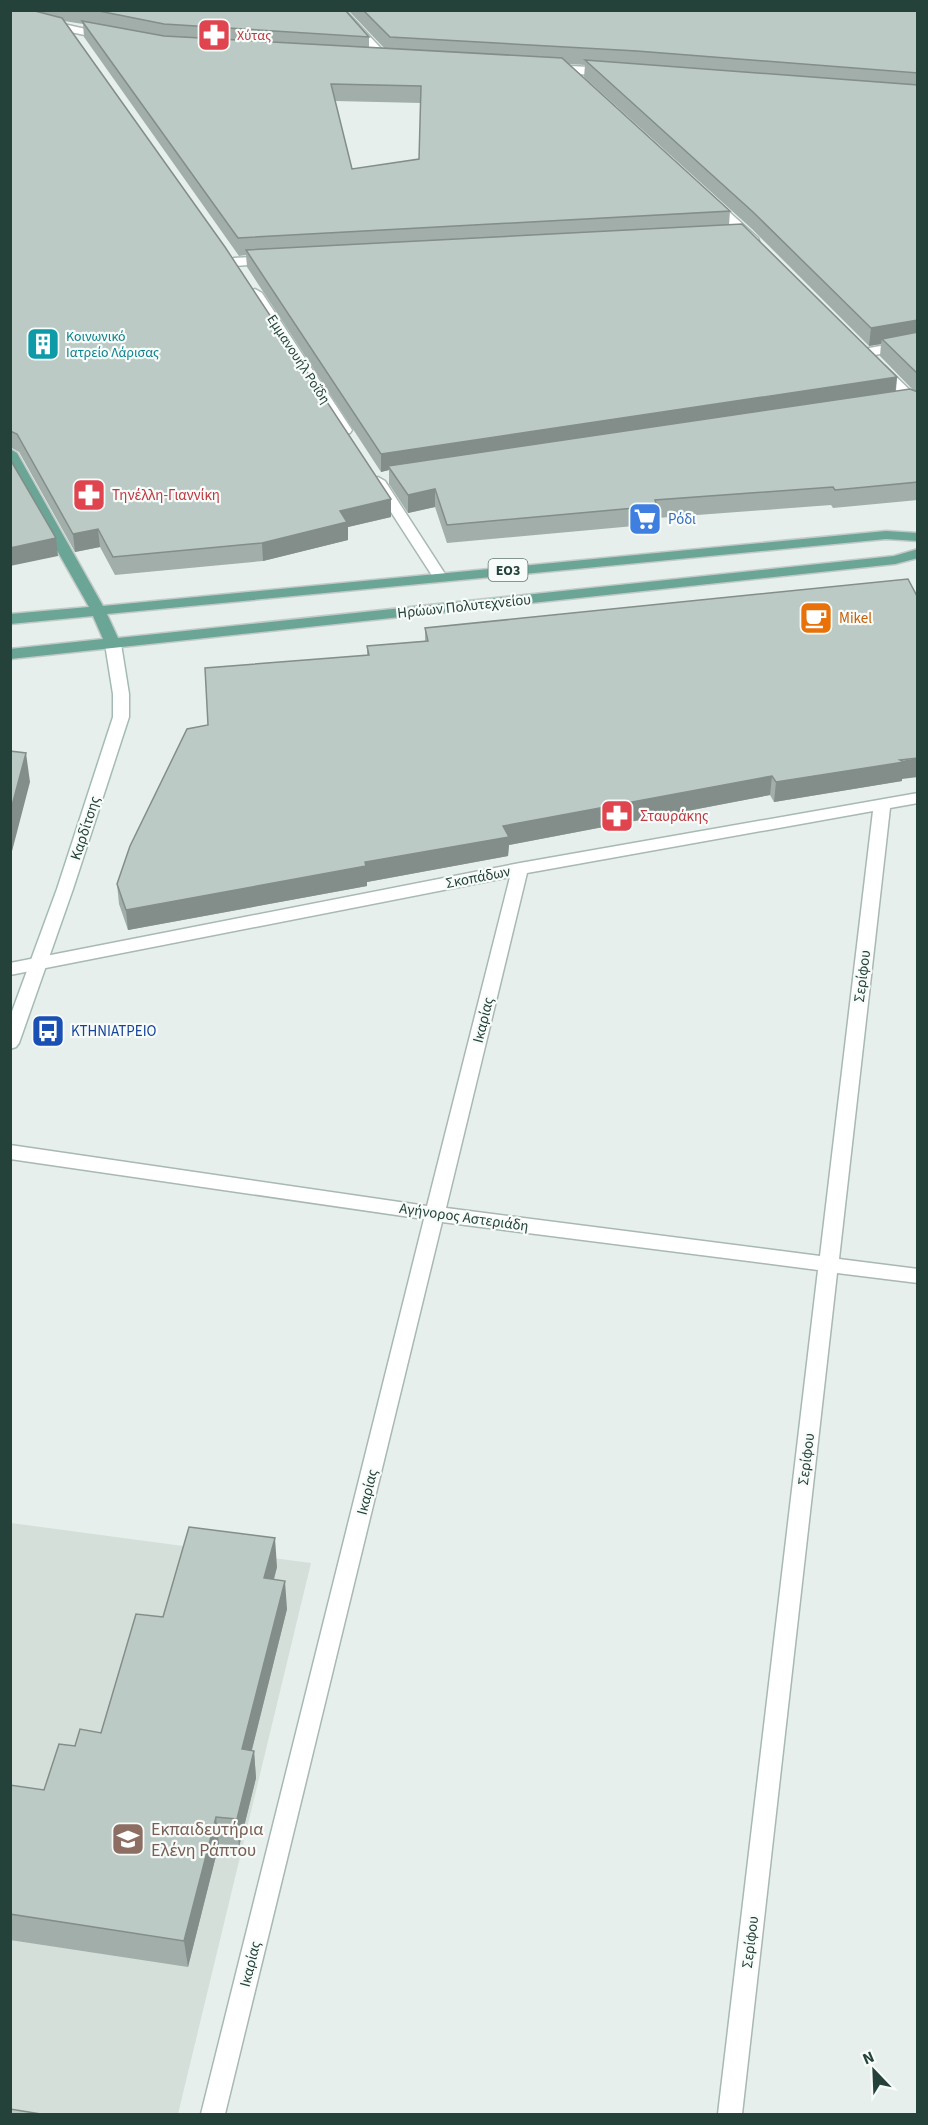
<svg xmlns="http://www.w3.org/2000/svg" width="928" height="2125" font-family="'Source Sans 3',sans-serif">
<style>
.built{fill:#d4dfda}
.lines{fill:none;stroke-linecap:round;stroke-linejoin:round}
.street-casing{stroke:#a8b8b2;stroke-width:3}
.secondary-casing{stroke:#a4bbb3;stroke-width:3}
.primary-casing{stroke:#c2cac8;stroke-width:3}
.street{fill:#fff;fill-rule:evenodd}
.secondary{fill:#fff;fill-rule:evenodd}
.primary{fill:#6aa596;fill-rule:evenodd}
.wall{fill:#a1aea9;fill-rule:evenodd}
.shaded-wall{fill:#838d89}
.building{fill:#bbcac4;stroke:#838d89;stroke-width:1.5;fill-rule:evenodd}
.labels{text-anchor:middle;stroke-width:4.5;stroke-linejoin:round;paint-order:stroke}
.far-health-label{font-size:14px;fill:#be3a42;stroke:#f7fbf9;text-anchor:start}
.far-culture-label{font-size:14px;fill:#0d838f;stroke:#f7fbf9;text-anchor:start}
.far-street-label{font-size:14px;fill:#24423a;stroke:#f7fbf9}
.shield{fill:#f7fbf9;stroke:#637a73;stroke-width:1.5}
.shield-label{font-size:14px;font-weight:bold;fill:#24423a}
.health-label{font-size:15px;fill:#be3a42;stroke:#f7fbf9;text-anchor:start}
.shop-label{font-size:15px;fill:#366cbe;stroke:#f7fbf9;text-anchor:start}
.street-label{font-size:15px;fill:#24423a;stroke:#f7fbf9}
.food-label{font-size:15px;fill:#c56008;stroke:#f7fbf9;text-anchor:start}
.transit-label{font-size:15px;fill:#164399;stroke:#f7fbf9;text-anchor:start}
.near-education-label{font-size:18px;fill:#785e54;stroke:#f7fbf9;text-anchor:start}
</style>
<rect width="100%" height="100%" fill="#e6efeb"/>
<!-- built -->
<path class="built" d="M11,1523L311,1563L178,2114H11Z"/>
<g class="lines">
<!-- street casing -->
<g class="street-casing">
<path id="street" d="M333,10H345L390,58V62H382Z
M10,12L108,34L114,37L108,40L10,19Z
M551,65L608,68L614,72L608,76L547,72V66Z
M712,199L716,200L758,238L759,241L758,244H748L708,206L706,203L708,200Z
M272,256L279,260L277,263L234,266L227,262L234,258Z
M255,289L262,293L352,430L350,433L345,434L338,430L248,293Z
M918,339V347L864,357L857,353L864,349Z
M880,365L885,366L918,398V410L913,409L875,372L873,369Z
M378,477L385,481L447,577L445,580L440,581L433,577L371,481Z
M918,793V803L890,808L839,1259L918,1269V1283L837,1273L742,2114H718L818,1270L442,1222L225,2114H201L424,1219L10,1159V1145L427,1206L510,877L10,975V963L520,863ZM873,811L820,1256L446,1208L527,873Z"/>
</g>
<!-- secondary casing -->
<g class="secondary-casing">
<path id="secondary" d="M113,639L121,644L129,694V717L73,889L19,1043L16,1047L10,1049V1017L57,889L113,717V694L105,644Z"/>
</g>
<!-- primary casing -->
<g class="primary-casing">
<path id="primary" d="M10,449L17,453L103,606L886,531L918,533V541L886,539L107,614L118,638L894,556L918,549V558L895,564L10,659V649L103,639L93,616L10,624V614L89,607L10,467Z"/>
</g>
<!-- street -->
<use href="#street" class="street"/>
<!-- secondary -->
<use href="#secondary" class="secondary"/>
<!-- primary -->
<use href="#primary" class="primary"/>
</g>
<!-- wall -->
<path class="wall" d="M10,10H345L369,37V48L385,49L348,10H918V500L833,508L831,505L657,518L656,524L447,543L435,507L408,513L389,484V470L381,472L247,267L246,255L239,256L84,37L83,24L64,21L391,499V517L348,527V540L263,561L115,575L100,547L75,552L19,452L10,447ZM569,64L585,65L584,77L752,229L869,346L881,344L880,356L913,390L896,391L897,377L729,225L730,211ZM335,101L421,103L419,159L352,169Z
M425,628L902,779V781L774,802L770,795L509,845L508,856L367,882V886L128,930L119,904L117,884L208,725L367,655V646L425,641Z
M277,1567L274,1580L287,1609L252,1750L254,1751L256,1778L239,1847L219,1844L188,1967L10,1940V1785L44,1790L75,1746L101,1733L163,1617Z"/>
<!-- shaded-wall -->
<path class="shaded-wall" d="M918,320V338L882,339L881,344L869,346L871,328Z
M897,377L895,394L388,466L389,470L381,472V454Z
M435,489V507L408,513V495Z
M391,499V517L348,527V540L263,561L262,543L340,511Z
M98,529L100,547L75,552L73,534Z
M56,538L58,556L10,566V548Z
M26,753L30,782L10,859V813Z
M918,758V777L902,779V781L774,802L776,782Z
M772,776L770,795L509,845L508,856L367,882V886L128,930L126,910L365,862L503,826Z
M275,1538L277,1567L266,1607L264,1578Z
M285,1581L287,1609L245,1777L242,1749Z
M254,1751L256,1778L239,1847L237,1819Z
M216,1817L219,1844L188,1967L184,1941Z"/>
<!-- building -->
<path class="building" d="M10,10H31L62,18L225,247L391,499L340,511L347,522L262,543L113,557L98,529L73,534L17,434L10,431Z
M94,10H345L369,37L164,24Z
M363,10H918V73L637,51L390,37Z
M82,21L164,36L562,58L730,211L238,238ZM331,84L421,86L419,159L352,169Z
M585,60L918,85V320L871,328L753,212Z
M742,224L897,377L381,454L246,250Z
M918,332V374L882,339Z
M910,389L918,392V482L835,490L833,487L655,500L657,506L447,525L435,489L408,495L388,466Z
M10,459L56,538L10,548Z
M908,579L918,598V758L900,760L904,762L776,782L772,776L503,826L509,837L365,862L366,866L126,910L117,884L130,846L187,729L208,725L205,668L369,655L367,646L428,641L425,628Z
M10,751L26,753L10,813Z
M189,1527L275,1538L264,1578L285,1581L242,1749L254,1751L237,1819L216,1817L184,1941L10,1914V1785L44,1790L59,1744L75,1746L80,1729L101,1733L136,1614L163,1617Z
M10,2109L47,2115H10Z"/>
<!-- icons -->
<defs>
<g id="pharmacy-square" transform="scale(1.725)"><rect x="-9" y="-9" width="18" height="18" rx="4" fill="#e0444e" stroke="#f7fbf9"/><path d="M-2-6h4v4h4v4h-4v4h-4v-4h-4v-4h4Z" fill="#fff"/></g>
<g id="building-square" transform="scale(1.725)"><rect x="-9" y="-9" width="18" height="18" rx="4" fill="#0f9aa8" stroke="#f7fbf9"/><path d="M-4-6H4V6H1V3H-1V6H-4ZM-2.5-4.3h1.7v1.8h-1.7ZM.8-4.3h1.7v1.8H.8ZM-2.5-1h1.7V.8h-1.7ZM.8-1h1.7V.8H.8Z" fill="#fff"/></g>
<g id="supermarket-square" transform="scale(1.725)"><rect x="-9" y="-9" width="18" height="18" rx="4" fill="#3f7fe0" stroke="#f7fbf9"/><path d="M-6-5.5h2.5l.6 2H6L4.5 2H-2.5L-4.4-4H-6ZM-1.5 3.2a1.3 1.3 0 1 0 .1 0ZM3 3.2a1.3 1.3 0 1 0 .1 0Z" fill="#fff"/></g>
<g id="cafe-square" transform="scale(1.725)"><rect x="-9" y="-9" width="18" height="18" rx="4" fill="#e8710a" stroke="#f7fbf9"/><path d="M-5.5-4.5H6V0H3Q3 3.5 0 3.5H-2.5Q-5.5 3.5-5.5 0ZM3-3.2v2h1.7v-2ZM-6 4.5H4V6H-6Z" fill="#fff"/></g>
<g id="bus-square" transform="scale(1.725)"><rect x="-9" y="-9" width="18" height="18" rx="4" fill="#1a4fb4" stroke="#f7fbf9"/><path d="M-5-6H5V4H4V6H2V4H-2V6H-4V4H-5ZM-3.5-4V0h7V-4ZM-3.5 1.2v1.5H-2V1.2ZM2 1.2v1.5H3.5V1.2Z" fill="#fff"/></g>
<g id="school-square" transform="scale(1.725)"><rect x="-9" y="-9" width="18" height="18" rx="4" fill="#8d6e63" stroke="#f7fbf9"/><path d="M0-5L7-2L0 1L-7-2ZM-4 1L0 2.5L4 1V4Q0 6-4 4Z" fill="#fff"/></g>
</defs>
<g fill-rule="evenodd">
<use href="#pharmacy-square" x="214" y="35"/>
<use href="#building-square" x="43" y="344"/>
<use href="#pharmacy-square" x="89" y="495"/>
<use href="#supermarket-square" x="645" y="519"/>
<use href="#cafe-square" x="816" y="618"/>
<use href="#pharmacy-square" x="617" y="816"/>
<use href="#bus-square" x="48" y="1031"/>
<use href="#school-square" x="128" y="1839"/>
</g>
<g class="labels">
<!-- far-health labels -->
<g class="far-health-label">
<text x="237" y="40">Χύτας</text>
</g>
<!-- far-culture labels -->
<g class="far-culture-label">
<text x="66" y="341">Κοινωνικό<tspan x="66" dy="16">Ιατρείο Λάρισας</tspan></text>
</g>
<!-- far-street labels -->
<g class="far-street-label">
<text transform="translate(299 359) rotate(57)" y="5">Εμμανουήλ Ροΐδη</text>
</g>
<!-- shield labels -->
<rect class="shield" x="488.5" y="559" width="39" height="22" rx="4.5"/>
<g class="shield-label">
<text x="508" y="575">ΕΟ3</text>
</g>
<!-- health labels -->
<g class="health-label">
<text x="112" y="500">Τηνέλλη-Γιαννίκη</text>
<text x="640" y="821">Σταυράκης</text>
</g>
<!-- shop labels -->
<g class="shop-label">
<text x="668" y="524">Ρόδι</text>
</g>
<!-- street labels -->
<g class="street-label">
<text transform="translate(464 606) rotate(-6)" y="5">Ηρώων Πολυτεχνείου</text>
<text transform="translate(85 828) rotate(-72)" y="5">Καρδίτσης</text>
<text transform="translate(478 877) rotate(-11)" y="5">Σκοπάδων</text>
<text transform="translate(862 976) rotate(-83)" y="5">Σερίφου</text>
<text transform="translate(483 1020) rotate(-76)" y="5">Ικαρίας</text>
<text transform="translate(464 1217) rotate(8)" y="5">Αγήνορος Αστεριάδη</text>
<text transform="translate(806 1459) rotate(-83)" y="5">Σερίφου</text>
<text transform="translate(367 1492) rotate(-76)" y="5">Ικαρίας</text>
<text transform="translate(750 1942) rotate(-83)" y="5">Σερίφου</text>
<text transform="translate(250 1964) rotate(-76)" y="5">Ικαρίας</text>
</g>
<!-- food labels -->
<g class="food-label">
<text x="839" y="623">Mikel</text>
</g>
<!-- transit labels -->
<g class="transit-label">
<text x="71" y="1036">ΚΤΗΝΙΑΤΡΕΙΟ</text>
</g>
<!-- near-education labels -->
<g class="near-education-label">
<text x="151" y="1835">Εκπαιδευτήρια<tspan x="151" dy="21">Ελένη Ράπτου</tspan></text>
</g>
</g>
<!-- border -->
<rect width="928" height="2125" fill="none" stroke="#24423a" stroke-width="24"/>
<!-- north arrow -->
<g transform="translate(874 2071) rotate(337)" stroke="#f7fbf9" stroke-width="4.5" paint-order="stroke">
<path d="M0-4.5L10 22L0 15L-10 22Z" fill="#24423a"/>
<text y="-9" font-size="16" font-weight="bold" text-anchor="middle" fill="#24423a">N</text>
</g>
</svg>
